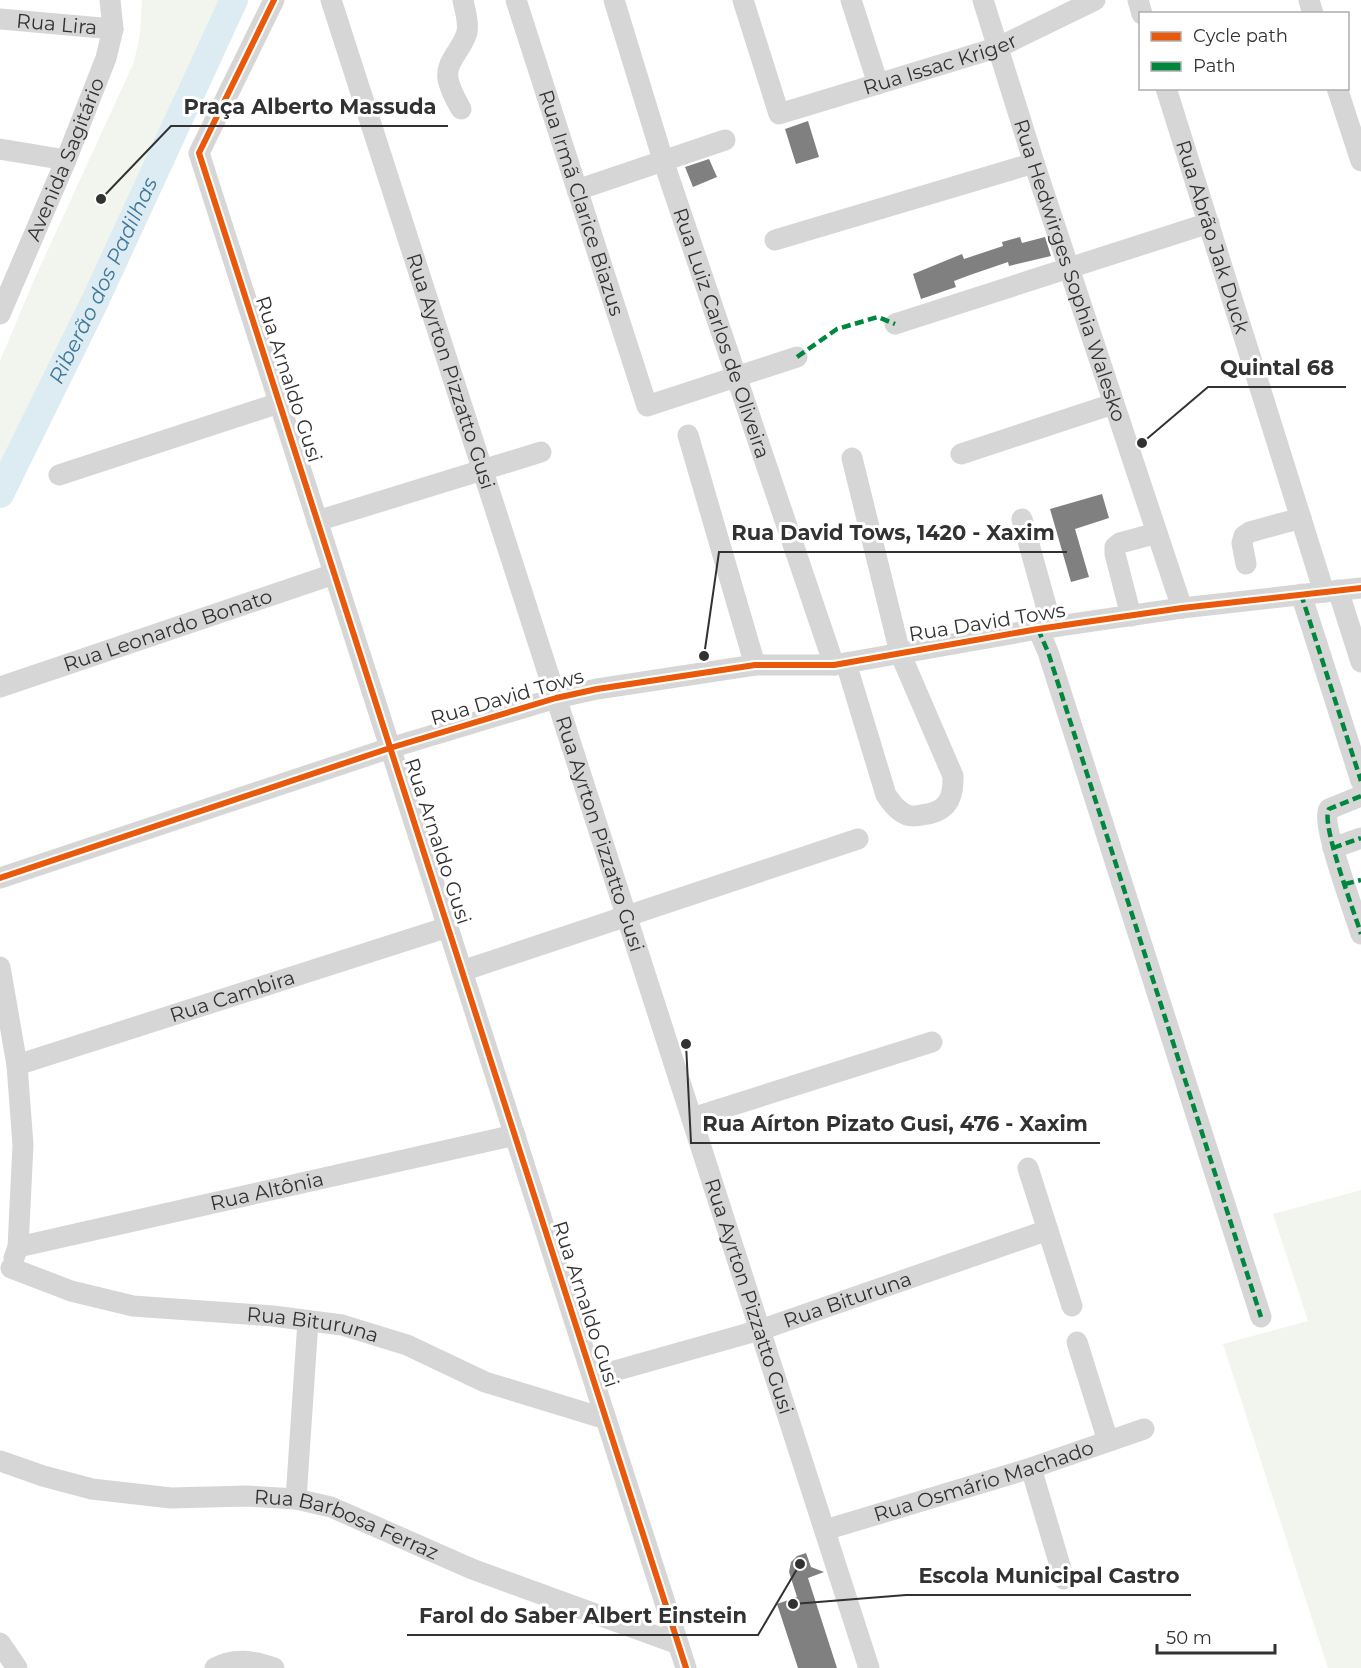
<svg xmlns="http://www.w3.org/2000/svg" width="1361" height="1668" font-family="Montserrat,sans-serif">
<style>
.green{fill:#f1f5ed}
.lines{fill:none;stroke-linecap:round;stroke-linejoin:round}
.river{stroke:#ddebf3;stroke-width:28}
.building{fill:#808080}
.minor{stroke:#d6d6d6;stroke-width:21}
.quiet{stroke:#00873e;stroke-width:4.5;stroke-dasharray:9 4.5;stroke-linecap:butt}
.cycleway-casing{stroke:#fff;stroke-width:10}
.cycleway{stroke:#e8590c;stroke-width:6}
.labels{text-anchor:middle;stroke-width:6;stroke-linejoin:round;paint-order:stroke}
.street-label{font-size:20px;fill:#323232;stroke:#fff}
.water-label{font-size:21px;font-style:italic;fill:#3e7797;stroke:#fff}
.leader{fill:none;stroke:#323232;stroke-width:2}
.callout-dot{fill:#323232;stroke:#fff;stroke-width:2}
.callout-label{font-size:21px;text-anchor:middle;font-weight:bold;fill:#323232;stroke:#fff;stroke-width:6;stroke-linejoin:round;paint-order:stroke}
</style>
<rect width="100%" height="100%" fill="#fff"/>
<!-- green -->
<path class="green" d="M142,0H224L24,434L0,481V361L34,280L134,62L140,34Z
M1361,1190V1668H1328L1223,1344L1308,1321L1273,1214Z"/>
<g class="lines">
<!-- river -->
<path class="river" id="s1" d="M0,494L95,301L234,0"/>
</g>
<!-- building -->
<path class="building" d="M808,121L819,157L796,164L785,129Z
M709,159L717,177L693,187L685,167Z
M1020,237L1022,243L1045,237L1051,256L1009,266L1008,262L970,275L954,281L956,287L921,299L913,274L962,254L964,259L1003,246L1002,242Z
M1102,494L1109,518L1075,529L1089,577L1071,582L1050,509Z
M806,1553L811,1567L824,1572L808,1578L837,1668H798L777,1604L797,1597L789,1572L791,1562L797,1556Z"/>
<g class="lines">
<!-- minor -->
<g class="minor">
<path d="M274,0L199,153L686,1668"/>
<path id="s2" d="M331,0L869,1668"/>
<path id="s3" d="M516,0L647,406L797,357"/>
<path id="s4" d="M614,0L663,160L834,665"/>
<path id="s5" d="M743,0L779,114L999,47L1095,0"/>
<path d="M851,0L878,84"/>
<path id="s6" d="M983,0L1034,163L1182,608"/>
<path d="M1138,0L1142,14"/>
<path d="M1309,0L1313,14"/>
<path id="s7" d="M0,19L113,29"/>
<path id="s8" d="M1166,88L1324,592"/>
<path d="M1337,88L1361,161"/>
<path d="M461,109C456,100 450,90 448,79C445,61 463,49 467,32C469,21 465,11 463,0"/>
<path d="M0,149L66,160"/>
<path d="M577,190L725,140"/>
<path d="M775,240L1034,163"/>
<path id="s9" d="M0,314L66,160L106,58L113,29L110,0"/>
<path d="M895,324L1209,223"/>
<path d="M688,435L755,665"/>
<path d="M961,454L1113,404"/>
<path d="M59,475L279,403"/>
<path d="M1022,519L1052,627"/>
<path d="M317,521L541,452"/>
<path d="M1246,564L1242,543L1244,536L1250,532L1301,518"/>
<path d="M1338,590L1361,662"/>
<path d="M1301,594L1361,781"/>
<path d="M1131,616L1115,554V547L1120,543L1157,533"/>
<path d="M1038,629L1048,652L1261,1317"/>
<path d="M846,663L886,795C892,803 897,811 907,815C912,817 916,816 921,815C946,813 954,800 953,776L900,653L852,458"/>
<path id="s10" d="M0,687L334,574"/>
<path d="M1361,796L1329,809C1320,822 1355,914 1361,934"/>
<path d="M1333,848L1361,838"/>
<path d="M0,878L390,748L556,698L597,689L755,665H834L1038,629L1182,608L1361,588"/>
<path d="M0,967L17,1065L23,1145L18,1247L14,1258"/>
<path d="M462,971L858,839"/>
<path id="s11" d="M17,1065L448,927"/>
<path d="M692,1118L932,1042"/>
<path d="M1028,1168L1072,1306"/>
<path id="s12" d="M18,1247L515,1135"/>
<path id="s13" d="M11,1268L71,1291L133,1306L273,1316L342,1325L407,1345L485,1382L606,1419"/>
<path d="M1077,1342L1108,1441"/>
<path id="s14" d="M593,1377L760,1330L1048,1230"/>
<path id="s15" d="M0,1461L43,1476L92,1489L171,1498L247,1496L296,1499L331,1507L472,1569L678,1644"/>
<path d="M1031,1468L1064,1579"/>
<path d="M296,1499L308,1321"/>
<path id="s16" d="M825,1530L1031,1468L1144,1429"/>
<path d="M0,1643L17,1668"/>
<path d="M215,1668C235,1657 254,1661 274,1668"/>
</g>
<!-- quiet -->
<path class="quiet" d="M797,357L837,329L878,317L895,324
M1301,594L1361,781
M1038,629L1048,652L1261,1317
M1361,796L1329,809C1320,822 1355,914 1361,934
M1333,848L1361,838
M1345,884L1361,880"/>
<!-- cycleway casing -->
<g class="cycleway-casing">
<path id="cycleway" d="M274,0L199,153L686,1668
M0,878L390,748L556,698L597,689L755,665H834L1038,629L1182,608L1361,588"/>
</g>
<!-- cycleway -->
<use href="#cycleway" class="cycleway"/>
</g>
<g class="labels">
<!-- street labels -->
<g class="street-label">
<text dy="7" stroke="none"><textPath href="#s7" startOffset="57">Rua Lira</textPath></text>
<text dy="7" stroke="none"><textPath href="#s5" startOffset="288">Rua Issac Kriger</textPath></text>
<text dy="7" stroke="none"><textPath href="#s9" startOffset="168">Avenida Sagitário</textPath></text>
<text dy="7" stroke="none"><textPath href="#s3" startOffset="213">Rua Irmã Clarice Biazus</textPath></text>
<text dy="7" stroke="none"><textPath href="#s8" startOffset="156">Rua Abrão Jak Duck</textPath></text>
<text dy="7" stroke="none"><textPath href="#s6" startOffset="284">Rua Hedwirges Sophia Walesko</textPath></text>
<text dy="7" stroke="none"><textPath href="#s4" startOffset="350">Rua Luiz Carlos de Oliveira</textPath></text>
<text dy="7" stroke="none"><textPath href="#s2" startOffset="390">Rua Ayrton Pizzatto Gusi</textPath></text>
<text transform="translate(289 379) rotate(72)" y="7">Rua Arnaldo Gusi</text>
<text transform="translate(987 622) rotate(-9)" y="7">Rua David Tows</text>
<text dy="7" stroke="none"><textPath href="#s10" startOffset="177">Rua Leonardo Bonato</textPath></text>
<text transform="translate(507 697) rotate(-16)" y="7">Rua David Tows</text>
<text dy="7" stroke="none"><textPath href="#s2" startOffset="876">Rua Ayrton Pizzatto Gusi</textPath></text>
<text transform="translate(438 841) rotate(72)" y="7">Rua Arnaldo Gusi</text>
<text dy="7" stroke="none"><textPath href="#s11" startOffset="226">Rua Cambira</textPath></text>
<text dy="7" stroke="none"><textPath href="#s12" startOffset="255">Rua Altônia</textPath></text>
<text dy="7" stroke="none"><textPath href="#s2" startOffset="1362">Rua Ayrton Pizzatto Gusi</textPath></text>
<text dy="7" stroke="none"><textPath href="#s14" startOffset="266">Rua Bituruna</textPath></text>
<text transform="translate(586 1304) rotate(72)" y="7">Rua Arnaldo Gusi</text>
<text dy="7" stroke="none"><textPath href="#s13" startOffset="309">Rua Bituruna</textPath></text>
<text dy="7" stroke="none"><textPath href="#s16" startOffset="166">Rua Osmário Machado</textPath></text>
<text dy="7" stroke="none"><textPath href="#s15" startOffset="356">Rua Barbosa Ferraz</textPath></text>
</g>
<!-- water labels -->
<g class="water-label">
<text dy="7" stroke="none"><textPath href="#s1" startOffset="237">Riberão dos Padilhas</textPath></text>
</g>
</g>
<!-- callouts -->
<path class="leader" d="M101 199L171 126H448M1142 443L1208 387H1346M704 656L719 552H1067M686 1044L691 1143H1100M793 1604L906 1595H1191M800 1564L758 1635H407"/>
<g class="callout-dot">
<circle cx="101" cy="199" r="6"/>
<circle cx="1142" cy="443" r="6"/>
<circle cx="704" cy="656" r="6"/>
<circle cx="686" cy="1044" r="6"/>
<circle cx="793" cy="1604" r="6"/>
<circle cx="800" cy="1564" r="6"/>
</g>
<g class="callout-label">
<text x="310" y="114">Praça Alberto Massuda</text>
<text x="1277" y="375">Quintal 68</text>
<text x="893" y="540">Rua David Tows, 1420 - Xaxim</text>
<text x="895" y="1131">Rua Aírton Pizato Gusi, 476 - Xaxim</text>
<text x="1049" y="1583">Escola Municipal Castro</text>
<text x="583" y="1623">Farol do Saber Albert Einstein</text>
</g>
<!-- legend -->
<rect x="1139" y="12" width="210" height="78" fill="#ffffff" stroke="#adadad" stroke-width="1.5"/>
<rect x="1151" y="32" width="30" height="9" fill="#e8590c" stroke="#adadad" stroke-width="1.5"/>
<text x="1193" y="42" font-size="18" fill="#323232">Cycle path</text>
<rect x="1151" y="62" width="30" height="9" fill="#00873e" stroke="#adadad" stroke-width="1.5"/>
<text x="1193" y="72" font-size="18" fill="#323232">Path</text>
<!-- scale -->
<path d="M1157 1644v9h118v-9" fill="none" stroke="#323232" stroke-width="3"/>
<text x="1166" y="1644" font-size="18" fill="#323232" stroke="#ffffff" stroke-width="4.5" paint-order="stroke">50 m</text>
</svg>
